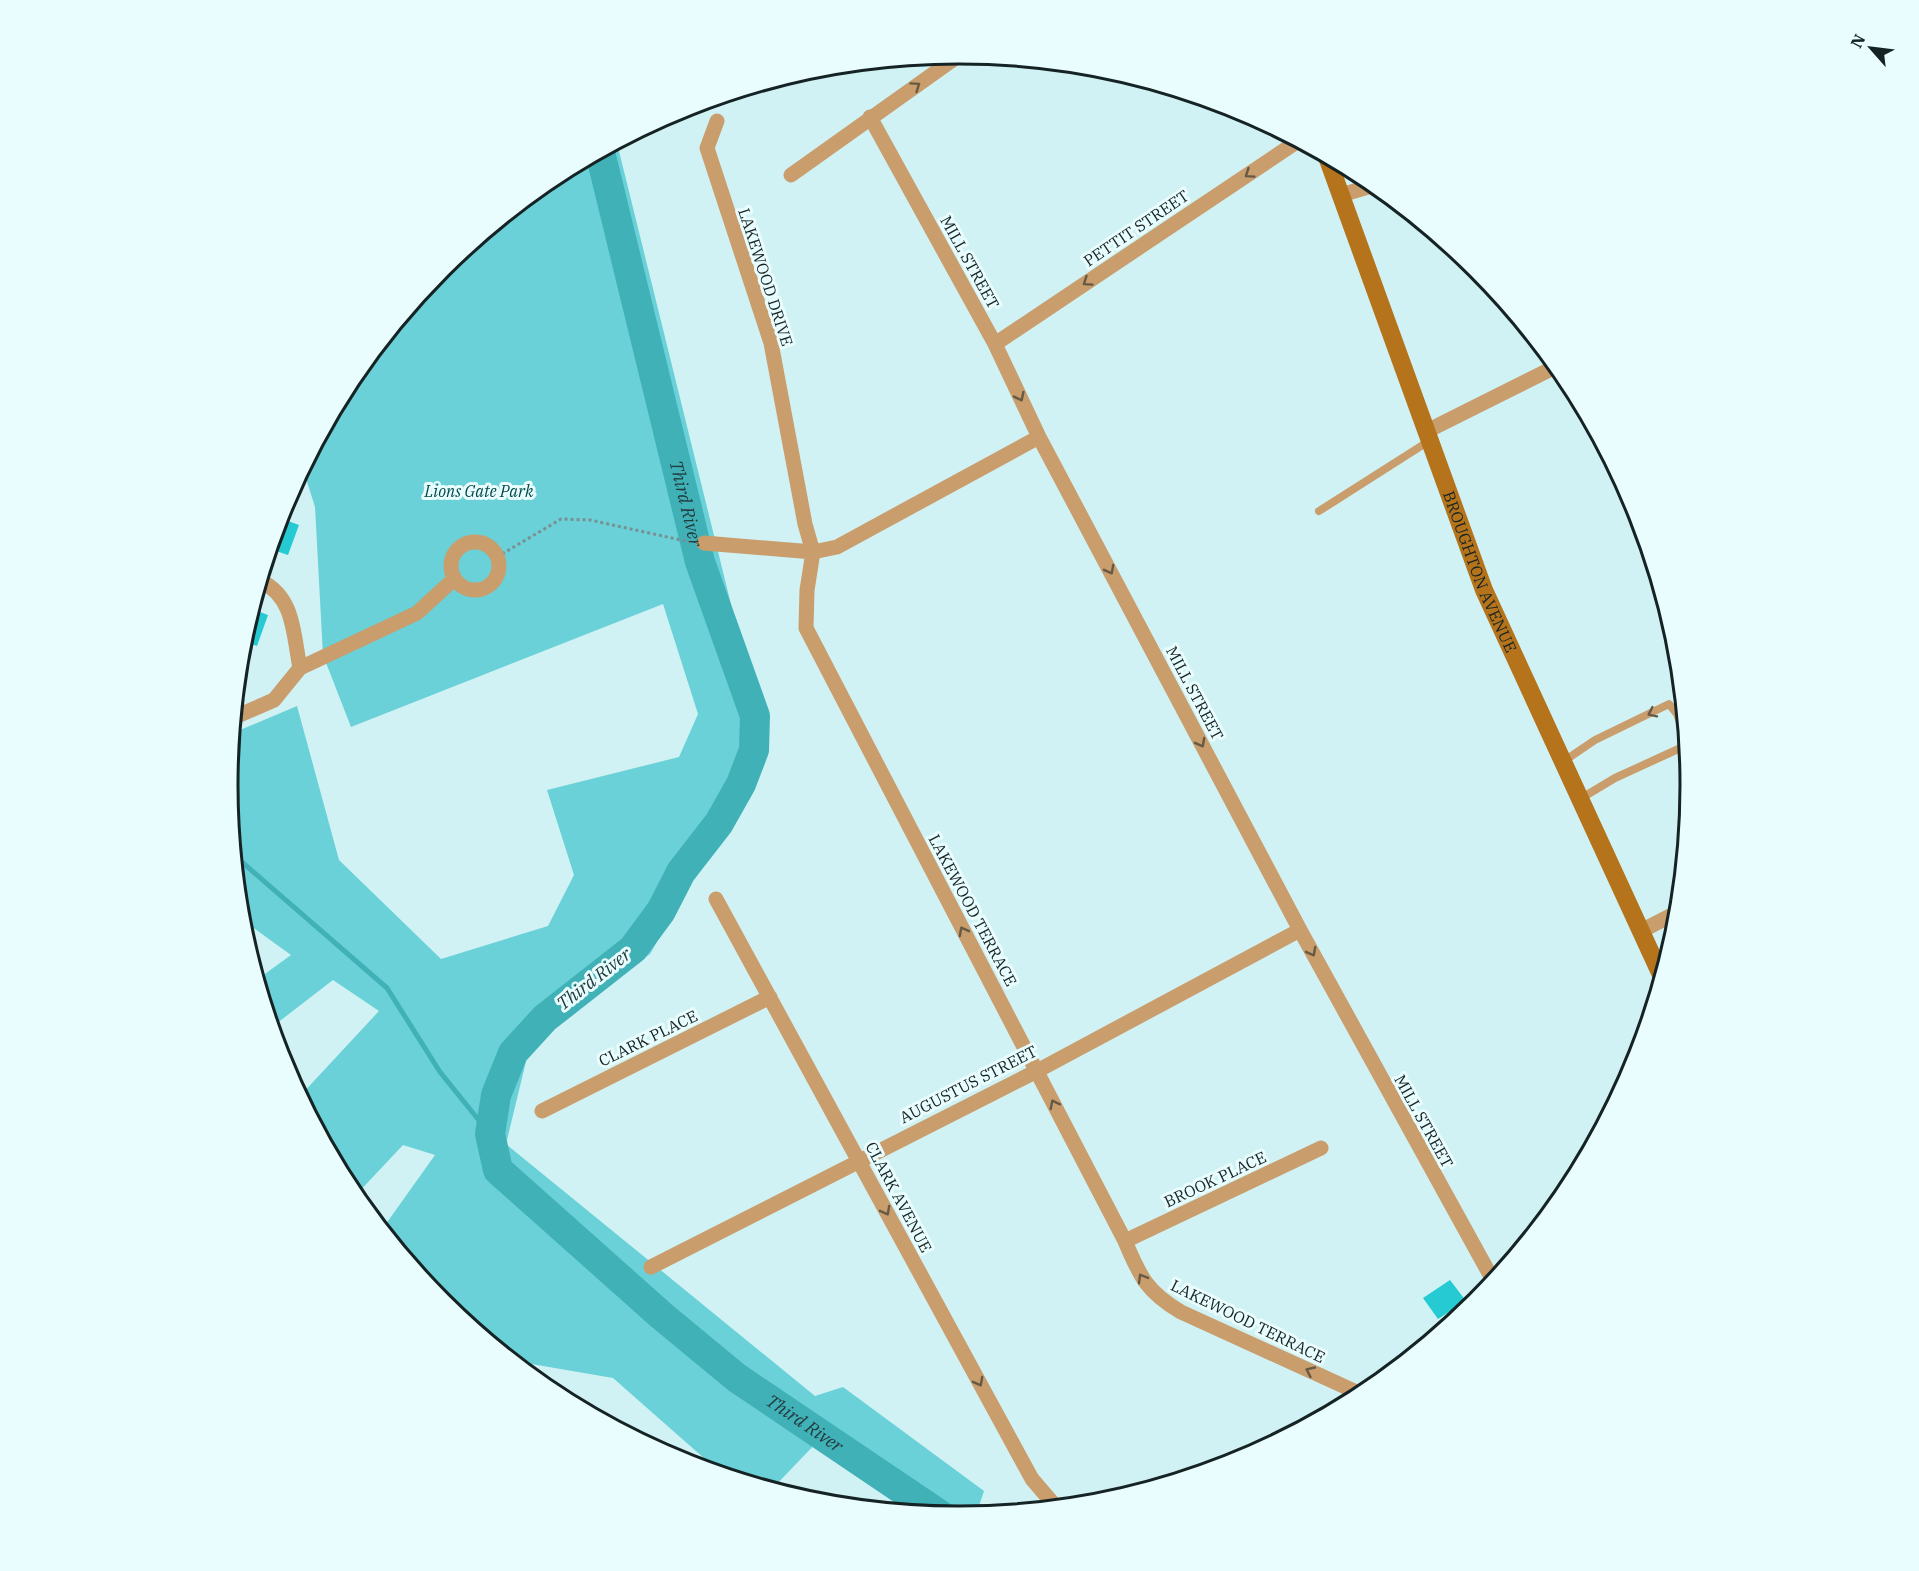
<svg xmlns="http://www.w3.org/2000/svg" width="1919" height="1571" font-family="'IBM Plex Serif',serif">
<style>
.green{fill:#69d1d7}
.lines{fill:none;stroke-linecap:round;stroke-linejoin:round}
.stream{stroke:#41b1b8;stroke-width:5}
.river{stroke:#41b1b8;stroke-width:30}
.building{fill:#25cad3}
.path{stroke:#799092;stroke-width:3;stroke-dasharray:3 3;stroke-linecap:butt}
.lane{stroke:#c99d6c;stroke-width:8}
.street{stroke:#c99d6c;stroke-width:15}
.secondary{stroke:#b5741b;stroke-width:18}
.oneway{stroke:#675a44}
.labels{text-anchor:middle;stroke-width:6;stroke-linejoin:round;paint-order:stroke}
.street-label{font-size:16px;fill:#162324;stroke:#e9fdfe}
.park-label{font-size:16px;font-style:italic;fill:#02494c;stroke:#e9fdfe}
.water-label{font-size:18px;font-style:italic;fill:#223b3d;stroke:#e9fdfe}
.rim{fill:none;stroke:#162324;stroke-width:3}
</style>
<rect width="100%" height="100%" fill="#d1f2f4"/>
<!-- green -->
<path class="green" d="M617,143L767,750L650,954L530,1045L506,1144L815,1396L843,1387L984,1491L976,1515L959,1517L915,1513L820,1439L772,1489L722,1474L613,1378L514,1361L464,1320L459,1304L383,1228L435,1155L403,1145L355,1196L300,1096L379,1011L333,980L272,1027L258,979L291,955L241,919L228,785L233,733L297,706L339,860L441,959L548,926L574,875L547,790L679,757L698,714L663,604L351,727L323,655L315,507L303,469L351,379L442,268L553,177Z"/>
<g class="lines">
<!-- stream -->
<path class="stream" d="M235,856L387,988L440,1072L490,1134"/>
<!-- river -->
<path class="river" id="s1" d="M600,152L700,562L755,716L754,750L741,784L719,823L681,872L661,911L633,949L545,1018L513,1053L496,1095L490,1134L498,1170L662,1316L737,1378L940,1515"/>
</g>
<!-- building -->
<path class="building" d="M280,518L299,525L288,555L270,549Z
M252,609L268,615L257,646L243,641Z
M1450,1280L1466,1301L1438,1319L1423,1298Z"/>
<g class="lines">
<!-- path -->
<path class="path" d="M497,557L561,519L590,520L690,542"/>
<!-- lane -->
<path class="lane" d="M1319,511L1429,441
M1564,761L1595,740L1669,704L1677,714L1686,739
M1580,799L1615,778L1687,745"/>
<!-- street -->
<path class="street" d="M870,117L995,344L1039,437L1300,930L1494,1282
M791,175L961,54
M1341,195L1375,185
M995,344L1298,141
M1427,431L1557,366
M1039,437L837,547L813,552L807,590L806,628L1125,1241C1140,1277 1147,1292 1181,1312L1363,1395
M451 566a24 24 0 1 1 48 0a24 24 0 1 1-48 0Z
M704,543L813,552L805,524L771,343L707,148L717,121
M261,581C295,598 293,634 300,668
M235,717L274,700L300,668L417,613L454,579
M716,899L1032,1479L1056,1507
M1641,931L1678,912
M542,1111L770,997
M1125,1241L1321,1148
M651,1267L1037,1071L1300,930"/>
<!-- secondary -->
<path class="secondary" id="s2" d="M1327,157L1484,590L1662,977"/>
</g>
<!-- one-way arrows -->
<defs><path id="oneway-chevron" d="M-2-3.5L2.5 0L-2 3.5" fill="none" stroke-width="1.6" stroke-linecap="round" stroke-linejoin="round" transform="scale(1.5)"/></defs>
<g class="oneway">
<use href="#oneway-chevron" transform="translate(916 86) rotate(-35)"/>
<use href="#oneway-chevron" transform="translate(1249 174) rotate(146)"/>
<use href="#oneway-chevron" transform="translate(1087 282) rotate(146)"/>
<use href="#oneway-chevron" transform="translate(1020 397) rotate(64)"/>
<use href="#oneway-chevron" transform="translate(1110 570) rotate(62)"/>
<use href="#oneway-chevron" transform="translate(1652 713) rotate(154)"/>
<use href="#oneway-chevron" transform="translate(1201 743) rotate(62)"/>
<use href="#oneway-chevron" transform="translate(963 931) rotate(-118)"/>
<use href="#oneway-chevron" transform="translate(1312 952) rotate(62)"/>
<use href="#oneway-chevron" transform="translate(1054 1104) rotate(-117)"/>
<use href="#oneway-chevron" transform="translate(886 1211) rotate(62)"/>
<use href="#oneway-chevron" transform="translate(1142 1278) rotate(-120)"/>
<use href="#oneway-chevron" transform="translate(1310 1371) rotate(-155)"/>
<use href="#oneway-chevron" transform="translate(979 1382) rotate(62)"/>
</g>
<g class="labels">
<!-- street labels -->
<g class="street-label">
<text transform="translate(1136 228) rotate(-34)" y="6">PETTIT STREET</text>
<text transform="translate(970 262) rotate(61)" y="6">MILL STREET</text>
<text transform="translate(766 277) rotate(72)" y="6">LAKEWOOD DRIVE</text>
<text dy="6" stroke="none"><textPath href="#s2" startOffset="442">BROUGHTON AVENUE</textPath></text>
<text transform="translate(1195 693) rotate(62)" y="6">MILL STREET</text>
<text transform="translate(973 910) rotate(62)" y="6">LAKEWOOD TERRACE</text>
<text transform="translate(648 1038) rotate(-26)" y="6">CLARK PLACE</text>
<text transform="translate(968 1084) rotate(-27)" y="6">AUGUSTUS STREET</text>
<text transform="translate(1424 1121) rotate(61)" y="6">MILL STREET</text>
<text transform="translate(1215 1179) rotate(-25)" y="6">BROOK PLACE</text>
<text transform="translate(899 1197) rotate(62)" y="6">CLARK AVENUE</text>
<text transform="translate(1248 1321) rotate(26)" y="6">LAKEWOOD TERRACE</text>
</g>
<!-- park labels -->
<g class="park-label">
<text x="479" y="497">Lions Gate Park</text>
</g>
<!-- water labels -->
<g class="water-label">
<text dy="6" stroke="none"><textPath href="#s1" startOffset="362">Third River</textPath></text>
<text transform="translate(594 979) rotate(-38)" y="6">Third River</text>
<text dy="6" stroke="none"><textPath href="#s1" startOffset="1533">Third River</textPath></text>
</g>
</g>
<!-- crop -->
<path d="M0 0H1919V1571H0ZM238 785a721 721 0 1 1 1442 0a721 721 0 1 1-1442 0Z" fill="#e9fdfe" fill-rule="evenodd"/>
<path class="rim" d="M238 785a721 721 0 1 1 1442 0a721 721 0 1 1-1442 0Z"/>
<!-- north arrow -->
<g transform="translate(1871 48) rotate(298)" stroke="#e9fdfe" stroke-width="4.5" paint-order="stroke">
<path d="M0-4.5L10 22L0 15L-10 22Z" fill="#162324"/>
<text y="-9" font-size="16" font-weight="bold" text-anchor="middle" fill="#162324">N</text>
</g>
</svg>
